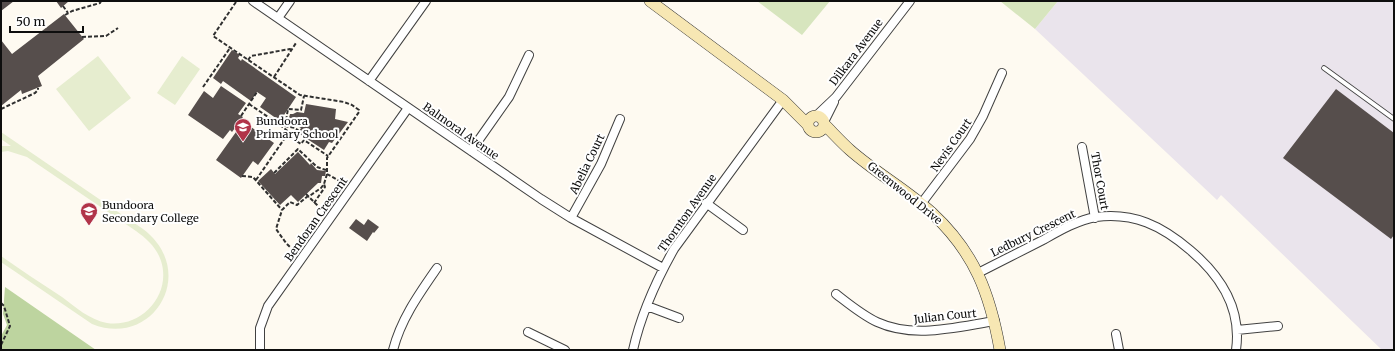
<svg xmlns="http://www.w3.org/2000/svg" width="1395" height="351" font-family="Merriweather,serif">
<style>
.industrial{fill:#eae4ec}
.green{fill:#d7e5be}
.forest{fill:#bdd49f}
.pitch{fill:#e6edcf}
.building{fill:#564e4c}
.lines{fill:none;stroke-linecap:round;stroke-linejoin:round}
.lane-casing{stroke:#414141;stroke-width:5.5}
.street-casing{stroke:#414141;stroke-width:10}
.secondary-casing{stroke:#303030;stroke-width:12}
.path{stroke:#303030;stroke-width:2;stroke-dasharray:4 2;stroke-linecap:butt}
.lane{stroke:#fff;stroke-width:4}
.street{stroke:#fff;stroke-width:8}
.secondary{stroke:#f7e7b3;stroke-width:11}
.labels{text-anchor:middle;stroke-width:4;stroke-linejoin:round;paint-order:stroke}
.street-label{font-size:11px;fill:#0e0e0e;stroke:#fff}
.poi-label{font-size:11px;fill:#0e0e0e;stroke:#fff;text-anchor:start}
</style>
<rect width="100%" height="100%" fill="#fefaf1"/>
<!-- industrial -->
<path class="industrial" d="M1058,1H1394V350H1382L1221,195L1217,200L1035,29Z"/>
<!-- green -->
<path class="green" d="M757,1H830L802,35Z
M1000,1H1058L1035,29Z"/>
<!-- forest -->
<path class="forest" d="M5,287L96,350H1V336L7,325L3,314Z"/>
<!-- pitch -->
<path class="pitch" d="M98,56L131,98L89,131L56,89Z
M182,56L200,69L175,105L157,93Z
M1,132L143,229C199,271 154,349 92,324L1,262V256C21,270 42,284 62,297C75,307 90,320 107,323C141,328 172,295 161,261C157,248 147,239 136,231L27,157L8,151L1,152V146H11L1,139Z"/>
<!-- building -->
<path class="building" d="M1,1H14L1,11Z
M56,1H69L61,8Z
M64,14L84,39L38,76L42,86L22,94L21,90L1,106V40L12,54Z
M232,50L240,55L238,58L241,61L242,59L296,97L280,121L260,107L266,98L257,92L251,101L223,81L221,84L213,78Z
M221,86L246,103L238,114L243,117L232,132L230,130L223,139L188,115L204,91L213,98Z
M1336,89L1394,133V235L1391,239L1283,158Z
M306,104L336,109L335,119L348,122L332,143L329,142L324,150L298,133L301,128L288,121L290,114H293L297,112L304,113Z
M251,127L274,143L258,165L253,161L241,178L216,160L236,132L243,137Z
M298,152L310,165L311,163L317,170L326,171L325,176H322L321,183H318L298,202L291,195L280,205L258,181L271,169L275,174Z
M356,219L364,225L368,219L379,227L374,233L373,232L367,241L349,228Z"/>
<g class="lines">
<!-- lane casing -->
<g class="lane-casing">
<path id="lane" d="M1324,68L1394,119"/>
</g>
<!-- street casing -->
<g class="street-casing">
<path id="street" d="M253,1L541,199L571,218L663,268
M278,18L290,1
M369,81L426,1
M816,116L836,97L910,1
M824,122L834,102
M1082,147L1095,218
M471,151L509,97L529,55
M706,203L743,230
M921,204L970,139L983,116L1002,73
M571,218L601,164L620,119
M978,273C1000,262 1021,251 1043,240C1059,231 1078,220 1096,217C1134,212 1162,226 1190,250C1221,276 1242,308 1236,350
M836,294C849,304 862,315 877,322C914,339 956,327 995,321
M647,306L679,318
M1237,330L1278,326
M528,332L565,350
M1116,334L1119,350
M260,350V328L268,306L408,108
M393,350C401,319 419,294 437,268
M633,350C641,314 656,281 674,249L783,100"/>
</g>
<!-- secondary casing -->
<g class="secondary-casing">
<path id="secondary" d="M650,1L783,100L808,125
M808 124a8 8 0 1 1 16 0a8 8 0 1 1-16 0Z
M824,124C833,133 841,142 850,150C876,173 907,190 932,213C975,253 990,294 1000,350"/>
</g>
<!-- path -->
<path class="path" d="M236,2L213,36L300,95L344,102L352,105L359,110V112L327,158V174L324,184L321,188L308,197
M63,6L68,13
M65,15L72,11L100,3L101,1
M82,37L106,36L118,28
M248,60L251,56L290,49L292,51
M274,77L296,43
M203,87L230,48
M249,104L280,125L295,128L299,131
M1,109L35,93L38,90V88
M241,116L257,92
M285,126L288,109L301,110L304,96
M239,134L248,121
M287,135L301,144L304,140L328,156
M274,173L298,149L317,167L326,170
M327,174L343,183
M242,176L253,177L282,210
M256,180L289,132L280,125
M306,194L323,211
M314,203L325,187L324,184
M294,251L286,243L276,229L282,210L290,202L297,205L308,196
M1,303L4,306L10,326L1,345"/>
<!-- lane -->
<use href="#lane" class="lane"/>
<!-- street -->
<use href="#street" class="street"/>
<!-- secondary -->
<use href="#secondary" class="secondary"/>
</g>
<!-- icons -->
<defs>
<g id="school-pin" transform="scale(0.9)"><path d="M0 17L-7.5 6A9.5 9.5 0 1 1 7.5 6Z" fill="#b13449" stroke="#fff"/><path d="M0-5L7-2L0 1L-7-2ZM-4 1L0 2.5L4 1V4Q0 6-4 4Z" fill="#fff"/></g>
</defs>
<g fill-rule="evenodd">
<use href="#school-pin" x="243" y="127"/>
<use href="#school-pin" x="89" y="211"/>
</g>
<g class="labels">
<!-- street labels -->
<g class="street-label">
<text transform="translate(856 52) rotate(-53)" y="4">Dilkara Avenue</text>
<text transform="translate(461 131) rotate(35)" y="4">Balmoral Avenue</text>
<text transform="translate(951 145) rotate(-55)" y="4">Nevis Court</text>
<text transform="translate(587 164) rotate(-64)" y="4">Abelia Court</text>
<text transform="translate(1100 181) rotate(80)" y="4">Thor Court</text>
<text transform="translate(905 193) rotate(39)" y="4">Greenwood Drive</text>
<text transform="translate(687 213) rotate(-55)" y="4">Thornton Avenue</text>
<text transform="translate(316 219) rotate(-55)" y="4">Bendoran Crescent</text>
<text transform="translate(1033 233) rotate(-26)" y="4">Ledbury Crescent</text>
<text transform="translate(945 316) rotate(-6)" y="4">Julian Court</text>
</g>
<!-- poi labels -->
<g class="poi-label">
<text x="256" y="125">Bundoora<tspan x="256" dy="13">Primary School</tspan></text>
<text x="102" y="209">Bundoora<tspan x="102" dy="13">Secondary College</tspan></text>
</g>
</g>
<!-- border -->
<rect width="1395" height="351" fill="none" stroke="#0e0e0e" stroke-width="4"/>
<!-- scale -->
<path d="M10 26v6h73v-6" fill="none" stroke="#0e0e0e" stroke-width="2"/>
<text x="16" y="26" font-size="12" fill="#0e0e0e" stroke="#ffffff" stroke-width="3" paint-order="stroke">50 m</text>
</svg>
